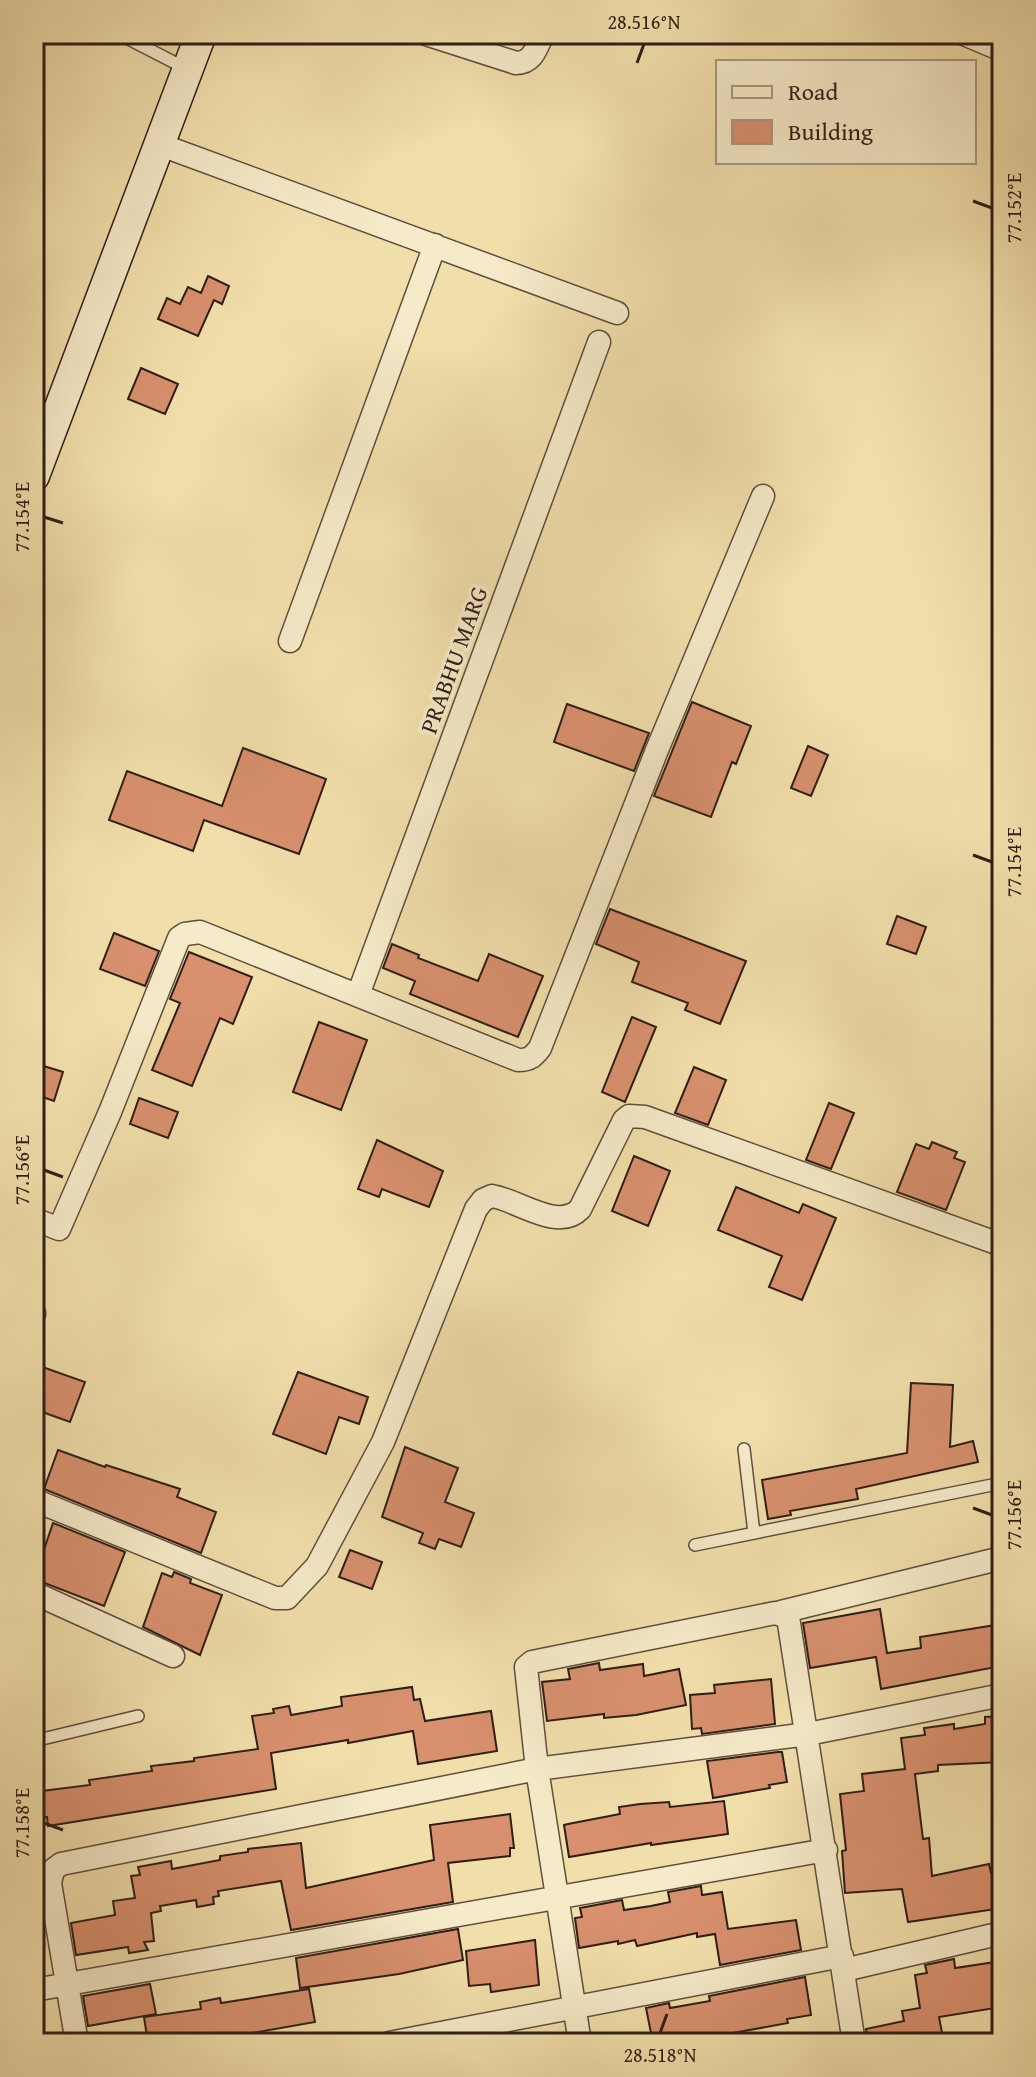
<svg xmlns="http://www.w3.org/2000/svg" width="1036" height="2077" font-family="'Gentium Book Plus',serif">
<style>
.building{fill:#d8906e;stroke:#2e1e17;stroke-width:2}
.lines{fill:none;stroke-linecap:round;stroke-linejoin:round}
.lane-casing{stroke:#5f4e3c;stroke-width:14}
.street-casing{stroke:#5f4e3c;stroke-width:25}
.secondary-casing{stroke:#2e1e17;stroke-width:33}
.lane{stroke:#f6eac8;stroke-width:11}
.street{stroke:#f6eac8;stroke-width:22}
.secondary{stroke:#f6eac8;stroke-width:30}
.ticks{fill:none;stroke:#2e1e17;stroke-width:3}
.labels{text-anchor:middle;stroke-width:7;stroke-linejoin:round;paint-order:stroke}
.street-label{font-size:24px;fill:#2e1e17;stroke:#f6eac8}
.neatline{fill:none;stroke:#2e1e17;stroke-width:3}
.ticks-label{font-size:20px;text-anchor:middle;fill:#2e1e17}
</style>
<rect width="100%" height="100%" fill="#f1dfab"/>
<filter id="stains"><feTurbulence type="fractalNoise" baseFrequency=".0025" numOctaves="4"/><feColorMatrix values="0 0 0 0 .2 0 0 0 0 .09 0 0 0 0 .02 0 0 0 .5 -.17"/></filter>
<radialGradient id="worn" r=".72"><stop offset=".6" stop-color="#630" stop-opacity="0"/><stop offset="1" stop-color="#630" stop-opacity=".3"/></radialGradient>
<!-- building -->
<path class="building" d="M208,276L229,286L222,304L214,300L198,336L158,319L167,298L180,304L188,287L201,293Z
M141,368L178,384L165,414L128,399Z
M692,702L751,726L736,764L732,762L711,817L654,796Z
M567,704L649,733L634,771L554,742Z
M808,746L828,755L811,796L791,788Z
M243,748L326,779L299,854L204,820L193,851L109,820L127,771L222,806Z
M610,909L746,961L720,1024L685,1010L688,1003L632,982L639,962L596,944Z
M897,916L926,927L916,954L887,944Z
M114,933L159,951L145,986L100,969Z
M392,944L419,955L418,958L478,981L489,954L543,976L518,1037L410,994L415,981L383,968Z
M189,952L252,977L233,1024L220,1018L192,1086L152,1070L180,1003L170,999Z
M632,1017L656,1027L625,1102L602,1092Z
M319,1022L367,1040L341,1110L293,1092Z
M34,1063L63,1072L54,1101L34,1094Z
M694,1067L726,1080L708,1125L675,1113Z
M139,1098L178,1112L168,1138L130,1124Z
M829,1103L854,1113L831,1169L806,1160Z
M377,1140L443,1171L429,1207L382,1189L379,1197L358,1189Z
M932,1142L957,1152L954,1158L965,1162L946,1210L897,1192L916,1144L929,1149Z
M634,1156L670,1171L648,1226L612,1211Z
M736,1187L799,1213L803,1204L836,1218L802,1300L769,1287L782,1256L718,1230Z
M34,1364L85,1382L70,1422L34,1409Z
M298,1372L368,1397L359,1424L339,1417L326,1454L273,1434Z
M911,1383L953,1385L950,1447L973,1441L978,1462L856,1489L858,1499L790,1511L791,1515L768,1519L762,1480L907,1453Z
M405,1447L458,1468L445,1502L474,1513L461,1547L439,1539L435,1549L419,1543L423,1533L382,1517Z
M58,1450L105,1467L106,1465L180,1489L177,1497L216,1512L201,1553L44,1489Z
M53,1523L125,1552L104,1606L34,1579Z
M350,1550L382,1562L372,1589L339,1577Z
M174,1572L191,1579L190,1583L222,1595L200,1655L143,1627L162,1573L172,1577Z
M880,1609L887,1653L921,1648L920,1637L1002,1624V1649L999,1650L1001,1666L881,1689L876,1657L810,1668L803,1623Z
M599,1663L600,1670L643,1664L644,1676L679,1669L686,1705L636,1715L604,1718V1714L547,1721L542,1682L570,1679L568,1669Z
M771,1679L775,1724L702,1734L701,1728L692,1729L690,1695L715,1693L714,1685Z
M412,1687L414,1700L420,1699L425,1721L491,1711L497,1751L418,1764L413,1731L348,1743V1740L271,1753L276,1789L48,1826L47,1817L34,1820V1792L90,1785L89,1780L152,1771L151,1766L194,1761V1758L258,1749L252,1716L274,1713L273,1709L289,1706L291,1715L342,1706L341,1697Z
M1002,1716V1762L938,1765V1771L915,1774L923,1839L929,1838L932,1876L989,1864L991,1873L1002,1872V1902L996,1903V1909L908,1922L902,1889L845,1893L842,1851L846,1850L840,1794L864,1791L862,1774L905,1769L901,1738L925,1735L924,1728L954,1724V1729L985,1724V1717Z
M778,1752H782L787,1782L769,1785L770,1788L713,1798L707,1761Z
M724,1801L728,1834L651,1845V1843L569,1857L564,1825L568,1824L620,1814L619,1807L640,1804L669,1802L670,1807Z
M510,1814L514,1848H510V1856L448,1863L453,1902L291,1930L281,1881L218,1891L219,1896L213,1897L214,1904L197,1907L196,1900L160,1906L161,1911L151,1913L154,1941L144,1942L148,1950L129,1953L128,1947L76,1955L71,1923L115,1915L113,1901L135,1898L131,1876L140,1875L138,1867L171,1861L172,1869L220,1860V1856L248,1852V1849L301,1843L306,1888L434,1860L430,1825Z
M701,1886L702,1895L722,1892L728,1929L796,1920L801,1950L720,1965L715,1934L697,1937V1933L637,1946L635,1940L618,1944V1941L579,1948L575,1918L582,1917L580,1908L622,1900L624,1910L651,1906L670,1902L668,1892Z
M458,1929L463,1960L399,1974L300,1988L296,1958Z
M535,1940L539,1985L491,1992L490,1984L469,1986L466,1951Z
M954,1959L955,1968L1002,1961V2005H994L995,2008L939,2017L944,2043H868L866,2029L904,2021L902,2011L920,2008L915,1975L927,1973L925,1965Z
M805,1977L811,2015L787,2019L788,2023L678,2043H653L646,2008L669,2003L670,2008L710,2001L709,1996Z
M150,1984L156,2014L88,2026L83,1996Z
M309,1989L315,2022L195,2043H148L144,2017L201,2009L200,2002L220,1998L221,2003Z"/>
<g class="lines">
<!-- lane casing -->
<g class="lane-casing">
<path id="lane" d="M119,34L187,69
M744,1449L754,1533
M695,1545L1002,1483
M34,1741L138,1716"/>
</g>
<!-- street casing -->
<g class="street-casing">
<path id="street" d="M426,34L516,63C533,63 536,48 543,34
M964,34L1002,50
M161,145L617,313
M290,641L435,245
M358,995L599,342
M34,1219L59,1229L110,1112L179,938L185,934L200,932L518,1060C530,1060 533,1057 540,1048L657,750L763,496
M34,1314V1313
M34,1500L275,1598H287L317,1566L383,1442L476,1209L483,1200L492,1196C518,1200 558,1232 580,1209L624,1120L629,1116L645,1117L1002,1245
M34,1593L173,1656
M781,1612L1002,1558
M844,1970L1002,1933
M34,1990L826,1850
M77,2043L50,1883L53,1870L61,1864L537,1769L580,2043
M389,2043L842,1956
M854,2043L788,1617L775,1613L532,1662L526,1667L537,1769L808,1734L1002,1695"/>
</g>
<!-- secondary casing -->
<g class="secondary-casing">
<path id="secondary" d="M34,476L201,34"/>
</g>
<!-- lane -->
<use href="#lane" class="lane"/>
<!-- street -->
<use href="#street" class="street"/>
<!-- secondary -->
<use href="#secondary" class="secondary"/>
</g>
<!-- ticks -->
<path class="ticks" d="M637,63L644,44M973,201L992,208M44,517L63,523M973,855L992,862M44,1170L63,1177M973,1508L992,1515M44,1823L63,1830M660,2033L667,2014"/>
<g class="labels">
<!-- street labels -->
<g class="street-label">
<text transform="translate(454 660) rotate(-70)" y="8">PRABHU MARG</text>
</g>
</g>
<!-- margin -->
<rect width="1036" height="2077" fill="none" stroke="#f1dfab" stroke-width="88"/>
<!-- legend -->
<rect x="716" y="60" width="260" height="104" fill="#f6eac8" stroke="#a69881" stroke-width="2"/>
<rect x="732" y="86" width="40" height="12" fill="#f6eac8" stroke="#a69881" stroke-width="2"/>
<text x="788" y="100" font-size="24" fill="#2e1e17">Road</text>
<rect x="732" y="120" width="40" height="24" fill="#d8906e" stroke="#a69881" stroke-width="2"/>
<text x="788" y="140" font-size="24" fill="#2e1e17">Building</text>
<rect x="44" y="44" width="948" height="1989" class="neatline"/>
<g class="ticks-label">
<text x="644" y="29">28.516°N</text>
<text transform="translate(1014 208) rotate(-90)" y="7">77.152°E</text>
<text transform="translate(22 517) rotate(-90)" y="7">77.154°E</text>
<text transform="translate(1014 862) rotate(-90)" y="7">77.154°E</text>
<text transform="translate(22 1170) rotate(-90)" y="7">77.156°E</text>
<text transform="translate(1014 1515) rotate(-90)" y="7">77.156°E</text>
<text transform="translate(22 1823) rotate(-90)" y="7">77.158°E</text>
<text x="660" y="2062">28.518°N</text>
</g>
<rect width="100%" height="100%" filter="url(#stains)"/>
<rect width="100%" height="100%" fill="url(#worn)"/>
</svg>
